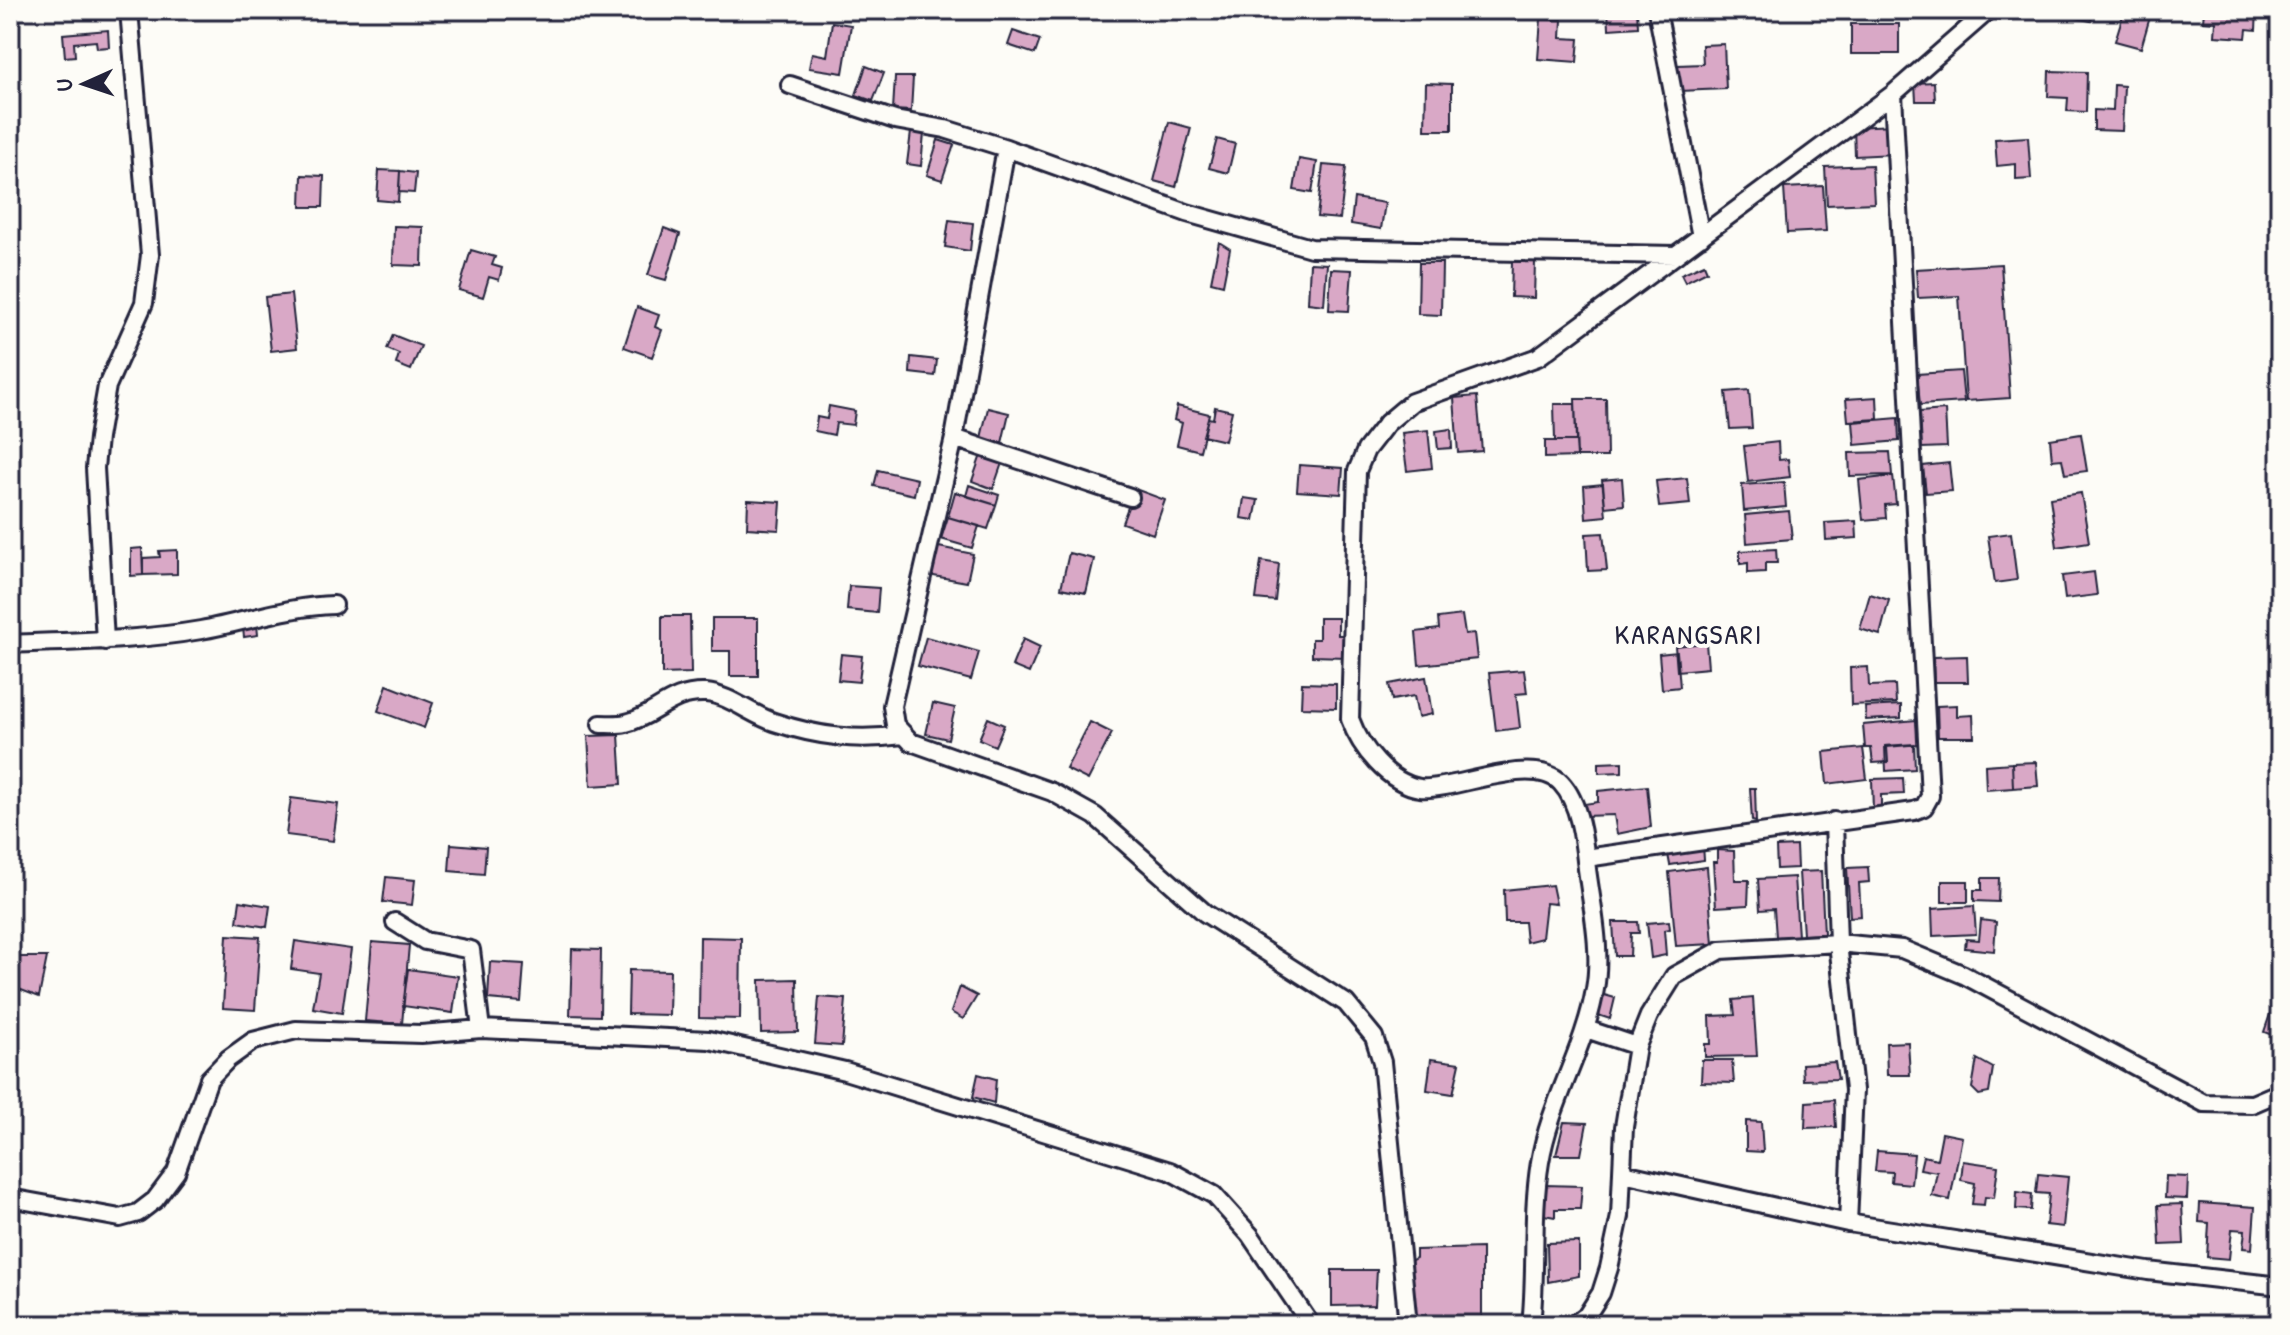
<svg xmlns="http://www.w3.org/2000/svg" width="2290" height="1335" font-family="'Patrick Hand',sans-serif">
<style>
.building{fill:#d9a8c6;stroke:#22223b;stroke-width:2}
.lines{fill:none;stroke-linecap:round;stroke-linejoin:round}
.minor-casing{stroke:#22223b;stroke-width:22}
.minor{stroke:#fdfcf7;stroke-width:16}
.labels{text-anchor:middle;stroke-width:8;stroke-linejoin:round;paint-order:stroke}
.quarter-label{font-size:28px;letter-spacing:2px;fill:#22223b;stroke:#fdfcf7}
</style>
<rect width="100%" height="100%" fill="#fdfcf7"/>
<filter id="ink" filterUnits="userSpaceOnUse"><feTurbulence type="fractalNoise" baseFrequency=".0125" numOctaves="2"/><feDisplacementMap in="SourceGraphic" scale="16" xChannelSelector="R" yChannelSelector="G"/><feConvolveMatrix kernelMatrix="1 2 1 2 8 2 1 2 1" color-interpolation-filters="sRGB"/></filter>
<g filter="url(#ink)">
<!-- building -->
<path class="building" d="M50,10H102V11L50,14Z
M232,10H257L258,13H232Z
M552,10H593L590,22Z
M1608,10H1637L1638,27L1609,29Z
M2066,10H2094L2091,21L2065,16Z
M2152,10L2141,48L2115,41L2123,15L2110,10Z
M2204,10H2257L2256,30L2247,29L2246,38L2215,36L2216,22L2203,21Z
M1541,19L1562,20L1561,38L1579,39L1577,62L1538,59Z
M832,22L851,25L843,73L809,68L812,53L827,56Z
M1851,24H1899V54H1851Z
M108,30L109,47L97,48L96,41L74,43L75,56L65,57L63,34Z
M1013,31L1040,40L1035,54L1008,45Z
M1724,44L1726,89L1679,91L1678,65L1703,64L1702,45Z
M866,66L884,73L873,101L856,95Z
M2049,71L2087,72L2086,112L2067,111L2068,98L2048,97Z
M895,77H913L911,111L893,110Z
M1934,82L1935,101H1916L1915,83Z
M1426,83L1452,84V130H1425Z
M2114,85L2124,86L2122,131L2094,130V110L2113,111Z
M1169,122L1191,128L1176,187L1154,181Z
M1893,125L1894,154L1855,156L1854,127Z
M911,132L924,133L921,166L907,164Z
M2028,137L2031,179L2016,180V164L1997,166L1995,139Z
M1217,139L1235,144L1228,173L1209,168Z
M938,140L954,145L942,180L927,175Z
M1299,159L1317,162L1312,193L1294,190Z
M1323,165L1346,167L1340,219L1317,217Z
M1872,165L1874,203L1827,205L1825,167Z
M379,170L400,171L398,202L377,200Z
M400,171L416,173L414,193L399,192Z
M302,175L324,176L323,207H301Z
M1823,186L1826,231L1787,233L1784,188Z
M1354,198L1385,203L1381,229L1351,224Z
M949,220L973,223L970,251L945,247Z
M394,226L423,227L422,266L393,265Z
M664,228L680,234L666,280L648,275Z
M1219,242L1230,249L1223,285L1211,282Z
M471,250L495,257L492,265L502,268L499,280L489,277L483,297L459,290Z
M1512,262H1535L1534,298L1511,297Z
M1310,263L1327,264L1324,305L1308,303Z
M1419,263H1442L1441,315L1418,314Z
M1704,264L1707,271L1685,282L1681,274Z
M2001,264L2010,398L1966,401L1959,296L1918,298L1916,269Z
M1331,269L1352,270L1349,311L1329,310Z
M291,294L297,348L271,351L265,297Z
M637,307L659,315L655,327L662,330L652,357L624,347Z
M393,335L421,346L411,370L396,364L399,354L387,349Z
M911,357L937,360L935,376L910,373Z
M1961,371L1964,402L1920,405L1917,374Z
M1749,390L1752,428L1730,429L1726,392Z
M1477,396L1482,451L1458,453L1454,398Z
M1877,397L1878,419L1848,421L1846,399Z
M1575,399H1606L1607,457H1577Z
M1554,404H1575L1576,441H1555Z
M829,406L855,411L853,425L836,423L834,435L815,431L817,417L827,419Z
M1177,406L1209,414L1200,451L1177,445L1182,423L1174,420Z
M1215,407L1232,411L1225,441L1203,436L1208,418L1213,419Z
M988,408L1009,413L1002,443L981,438Z
M1945,410L1947,447L1922,448L1920,412Z
M1898,418L1899,441L1855,445L1853,422Z
M1451,429L1452,448L1438,449L1436,431Z
M1428,430L1432,468L1407,471L1402,433Z
M2081,434L2087,471L2065,474L2062,459L2052,460L2050,439Z
M1545,441H1576L1577,457L1545,458Z
M1778,442L1779,460L1788,459L1790,477L1748,482L1744,446Z
M982,452L1003,460L993,489L972,481Z
M1890,452L1892,475L1850,476L1849,453Z
M1949,463L1952,491L1926,493L1923,466Z
M1299,465L1343,468L1341,494L1297,491Z
M878,470L917,479L914,495L874,486Z
M1893,476L1896,504L1885,505L1886,518L1863,520L1859,480Z
M1622,478L1624,505L1605,507L1602,480Z
M1687,478L1690,504L1659,507L1656,481Z
M1784,482L1786,507L1744,511L1742,485Z
M1603,484L1606,516L1586,518L1584,486Z
M969,485L999,495L996,505L966,496Z
M1135,489L1165,500L1153,534L1122,523Z
M955,492L996,505L988,529L948,517Z
M2081,493L2089,542L2057,547L2050,498Z
M1244,498L1258,500L1254,520L1241,518Z
M748,500L781,502L779,530L747,528Z
M1789,511L1792,539L1747,543L1745,515Z
M948,517L979,526L972,548L941,539Z
M1856,521L1857,538L1826,540L1825,523Z
M1603,533L1607,570L1588,571L1586,534Z
M2011,533L2017,580L1995,583L1988,536Z
M934,546L973,554L967,582L928,575Z
M142,548L143,575L131,576V549Z
M1776,549L1777,563H1765V572L1748,573V563L1740,564V551Z
M177,550V574L143,575V558L160,557L159,551Z
M1069,553L1094,559L1086,593L1061,588Z
M1261,561L1279,564L1275,601L1256,599Z
M2094,572L2097,595L2065,599L2062,576Z
M849,586L879,588L877,613L847,610Z
M1870,594L1889,600L1880,635L1860,629Z
M1462,615L1465,634L1474,633L1477,659L1419,665L1416,632L1439,629L1438,618Z
M662,616H690L691,673L662,674Z
M712,618H758V676H730V651H712Z
M1319,618H1338V635H1347L1346,657L1312,656V639H1319Z
M257,625L258,635L244,637L243,628Z
M926,637L979,652L971,680L918,666Z
M1023,639L1040,647L1029,673L1012,666Z
M1706,643L1708,668L1677,671L1675,646Z
M1677,652L1680,687L1662,689L1659,654Z
M841,654L862,656L859,682L838,680Z
M1967,656L1968,682H1934L1933,657Z
M1868,667L1869,686L1895,685L1896,703L1851,705L1850,668Z
M1524,670L1527,693L1516,694L1520,728L1496,731L1489,673Z
M1426,677L1432,714L1418,717L1414,696L1392,700L1389,684Z
M1302,683L1336,684V708L1301,707Z
M387,685L433,703L424,728L378,711Z
M933,703L955,708L948,739L926,734Z
M1901,705V718L1866,720L1865,707Z
M1957,705V716L1973,715L1974,737H1938L1937,706Z
M988,718L1004,725L995,746L979,739Z
M1916,720L1919,744L1887,747L1888,762L1873,763L1871,748H1865L1863,725Z
M1090,722L1112,733L1088,780L1066,769Z
M619,735L622,784L591,786L588,736Z
M1914,744L1915,769L1886,771L1885,746Z
M1863,748L1867,779L1827,784L1824,752Z
M1622,762V772L1599,773V763Z
M2036,762L2038,786L2013,788L2012,763Z
M2012,763L2013,788L1986,790L1985,765Z
M1903,778L1904,794L1881,795V811H1873L1872,779Z
M1647,786L1651,827L1617,834L1614,815L1584,816V804L1598,802V791Z
M1750,788H1755L1756,822L1752,821Z
M291,798L338,804L333,841L286,835Z
M451,844L486,847L484,874L449,871Z
M1703,845L1704,860L1670,865L1667,849Z
M1796,846L1797,868L1777,869L1776,847Z
M1717,850L1734,851L1735,880H1749L1748,905L1716,907L1713,862H1717Z
M1707,867L1713,944L1676,946L1669,872Z
M1868,867L1869,882L1859,883L1861,916L1850,917L1847,868Z
M1821,871L1824,934L1803,935L1799,872Z
M386,877L415,880L412,905L383,902Z
M1794,877L1798,936L1776,937L1774,909L1760,910L1758,879Z
M1982,878H1999L1998,902L1974,901V890H1982Z
M1942,881H1968V902H1942Z
M1552,885L1556,904L1546,903L1542,938L1526,942L1524,922H1505L1504,890Z
M240,901L270,906L267,927L237,922Z
M1974,906L1976,934L1933,936L1932,909Z
M1981,920L1996,922L1994,951L1965,948L1966,939L1979,940Z
M1669,921L1670,929L1664,930L1666,955L1651,958L1647,923Z
M1613,922H1638L1639,933H1631L1630,956H1615Z
M227,935L260,937L255,1010L223,1008Z
M700,937L741,938L740,1019L699,1018Z
M295,941L351,949L342,1013L313,1008L319,973L291,969Z
M372,942L409,945L402,1024L365,1021Z
M572,949L601,950L600,1016L570,1015Z
M10,957H47L39,997L11,986Z
M490,962L524,964L521,1002L488,999Z
M408,969L458,976L453,1013L403,1006Z
M629,970L670,971L669,1015L628,1014Z
M797,979L798,1032L761,1033L760,980Z
M960,987L977,996L963,1019L951,1012Z
M2279,988H2280V1038L2264,1032Z
M1597,993L1615,998L1610,1019L1595,1014Z
M819,997L846,999L842,1046L815,1044Z
M1753,998L1757,1056L1705,1057V1044H1711L1710,1016L1735,1015L1733,1000Z
M1908,1042L1910,1075H1887L1886,1043Z
M1431,1059L1460,1063L1453,1094L1427,1090Z
M1977,1059L1993,1068L1989,1093L1979,1095L1972,1088Z
M1702,1060H1732L1734,1083L1701,1082Z
M1835,1062L1838,1079L1803,1080L1802,1064Z
M978,1074L996,1079L994,1103L973,1097Z
M1834,1100L1836,1127L1805,1128L1806,1102Z
M1746,1121L1761,1122L1763,1152L1746,1151Z
M1564,1122L1587,1123L1581,1155H1556Z
M1942,1133L1962,1137L1950,1200L1932,1196L1937,1172L1920,1169L1923,1156L1937,1159Z
M1877,1151L1914,1154L1911,1184L1891,1182L1892,1172L1875,1171Z
M1963,1161L1998,1166L1994,1198L1985,1197L1984,1205L1972,1204L1975,1183L1961,1180Z
M2038,1174L2068,1177L2063,1227L2046,1225L2049,1194L2036,1193Z
M2166,1176L2188,1177L2187,1199L2165,1198Z
M1545,1185L1582,1186L1580,1209H1555V1217L1544,1215Z
M2017,1192L2032,1194L2031,1210L2016,1209Z
M2200,1203L2255,1207L2252,1249L2243,1248L2245,1230L2232,1229L2229,1259L2207,1257L2209,1223L2199,1222Z
M2182,1204L2184,1244L2160,1245L2158,1205Z
M1579,1242V1276L1548,1282L1547,1243Z
M1482,1248V1319L1493,1325H1412L1406,1263L1416,1258V1250Z
M1332,1270H1377L1375,1305L1332,1306Z"/>
<g class="lines">
<!-- minor casing -->
<g class="minor-casing">
<path id="minor" d="M1657,10L1701,237
M790,85L895,120L945,129L1006,148
M954,438L1130,497
M105,641L95,468L98,438L107,386L144,303L150,255L129,10
M10,644C74,641 138,641 201,630C246,622 289,606 334,605
M601,724C609,724 618,725 626,723C656,716 670,691 706,693C729,695 752,715 774,722C819,737 856,741 903,735
M1834,821L1838,943L1854,1090L1848,1223L2148,1271L2280,1286
M1586,858L1914,811L1924,807L1930,796L1893,94
M395,922L425,941L471,950L481,1029
M1586,1029L1637,1046
M1623,1173L1848,1223
M10,1198L120,1218L138,1213L155,1200L176,1172L209,1079L228,1059L253,1041L296,1030L421,1034L481,1029L709,1040L845,1071L1170,1171L1214,1195L1250,1235L1311,1325
M1408,1325L1382,1062L1374,1037L1346,1003L1205,913L1095,816L1052,792L911,742L895,725L892,706L954,438L1006,148L1187,213L1311,248L1676,255
M1531,1325C1537,1271 1531,1216 1540,1162C1550,1102 1585,1049 1595,989C1602,951 1592,907 1587,869C1584,842 1580,803 1561,783C1533,753 1452,792 1420,788C1388,783 1360,747 1350,719L1357,471L1366,450L1387,423L1412,402L1538,357L1893,94L1989,10
M1573,1325L1587,1315L1601,1293L1609,1268L1620,1216L1624,1127L1637,1046L1649,1016L1674,976L1721,950L1838,943L1902,949L1964,975L2204,1103L2252,1104L2280,1092"/>
</g>
<!-- minor -->
<use href="#minor" class="minor"/>
</g>
</g>
<g class="labels">
<!-- quarter labels -->
<g class="quarter-label">
<text x="1689" y="644">KARANGSARI</text>
</g>
</g>
<!-- margin -->
<rect width="2290" height="1335" fill="none" stroke="#fdfcf7" stroke-width="40"/>
<rect x="20" y="20" width="2250" height="1295" fill="none" stroke="#22223b" stroke-width="3" filter="url(#ink)"/>
<!-- north arrow -->
<g transform="translate(84 84) rotate(267)" stroke="#fdfcf7" stroke-width="6" paint-order="stroke">
<path d="M0-6L14 30L0 20L-14 30Z" fill="#22223b"/>
<text y="-12" font-size="22" font-weight="bold" text-anchor="middle" fill="#22223b">U</text>
</g>
</svg>
